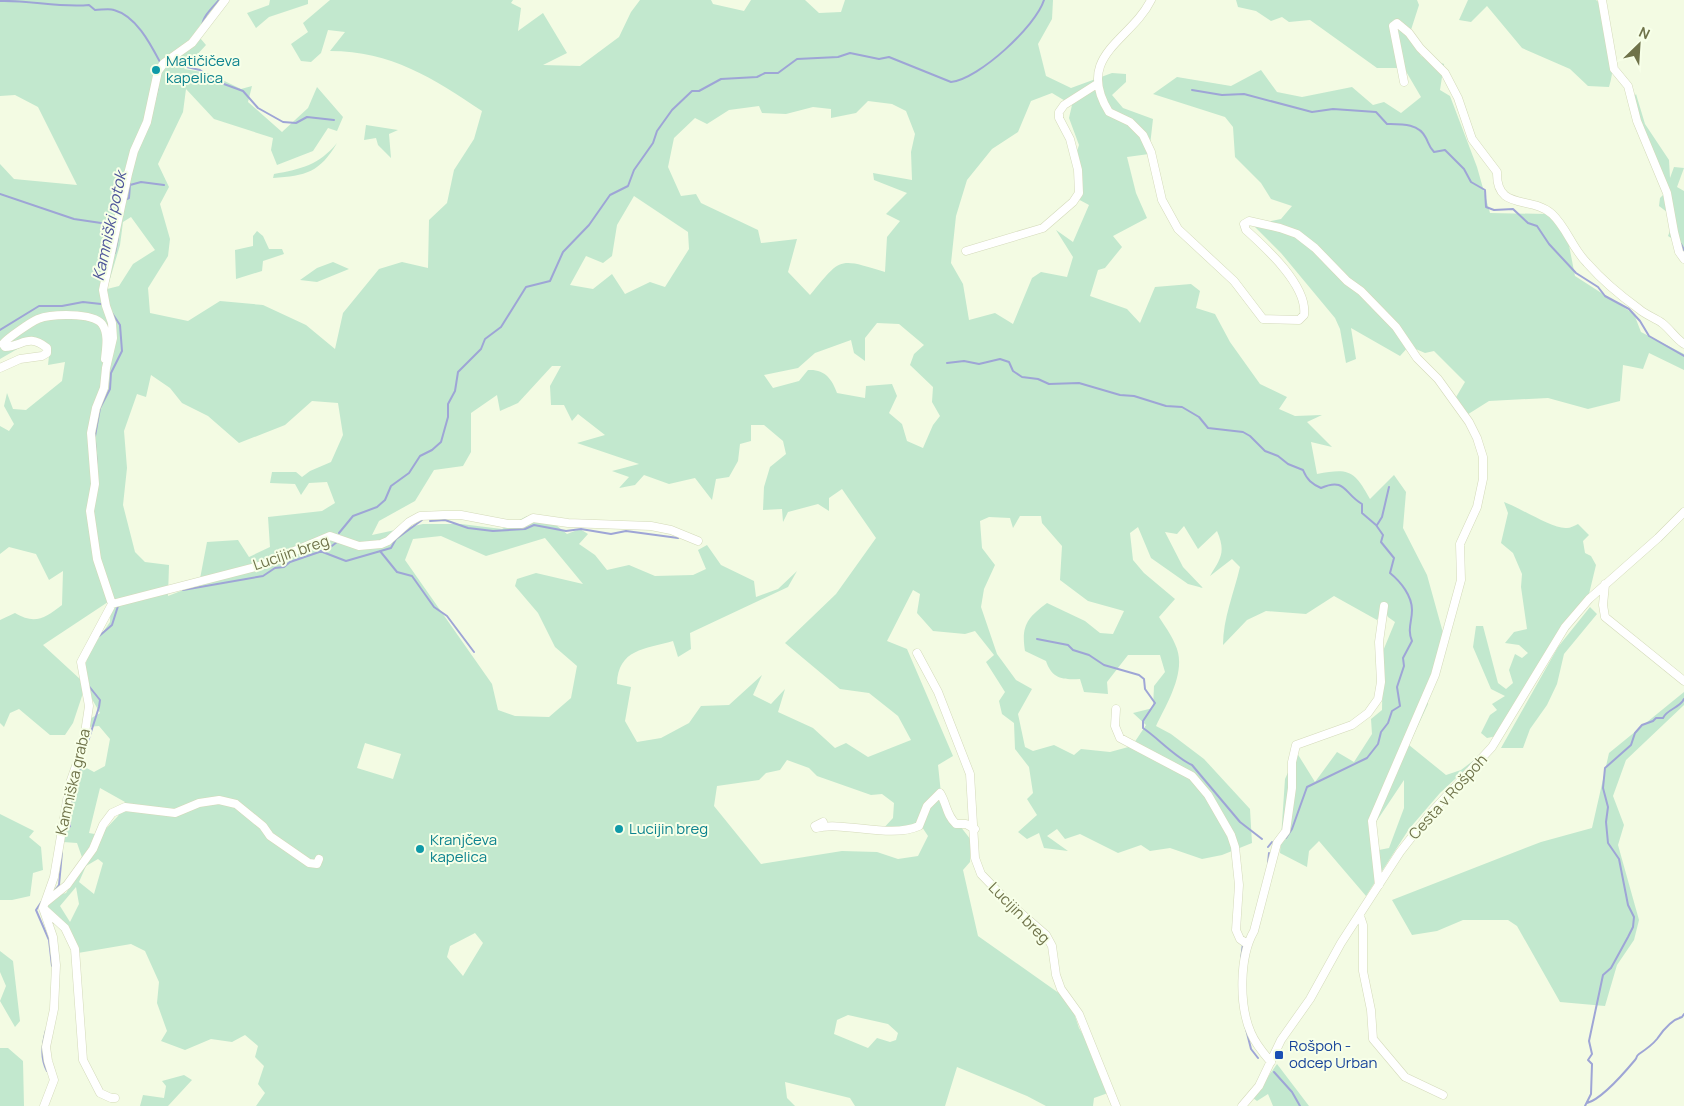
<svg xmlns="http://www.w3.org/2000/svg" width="1684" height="1106" font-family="Manrope,sans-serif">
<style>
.green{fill:#c2e8ce;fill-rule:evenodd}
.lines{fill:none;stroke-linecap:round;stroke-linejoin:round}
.stream{stroke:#9ea5d6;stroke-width:2}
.minor-casing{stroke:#d4daba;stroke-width:9}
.minor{stroke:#fff;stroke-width:8}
.culture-dot{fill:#0f9aa8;stroke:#f7ffe8;stroke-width:2}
.transit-dot{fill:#1a4fb4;stroke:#f7ffe8;stroke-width:2}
.labels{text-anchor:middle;stroke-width:4;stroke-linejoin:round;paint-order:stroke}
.culture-label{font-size:15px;fill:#0d838f;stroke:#f7ffe8;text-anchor:start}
.street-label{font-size:15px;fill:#6f734a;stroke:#f7ffe8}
.transit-label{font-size:15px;fill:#164399;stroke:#f7ffe8;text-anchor:start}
.water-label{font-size:16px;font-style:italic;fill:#4d559a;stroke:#f7ffe8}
</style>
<rect width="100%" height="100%" fill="#f3fbe3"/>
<!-- green -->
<path class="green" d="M0,0H220L195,32L206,45L184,69L208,73L241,89L252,86L248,102L282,132L308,108L317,87L343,117L337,131L328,128L313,151L277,165L271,150L273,138L214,119L186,89L183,112L158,164L169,187L160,204L170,239L168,256L148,288L150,313L188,321L220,301L263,305L306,325L335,349L343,313L379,269L402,262L428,268L429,220L447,203L454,170L474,139L482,111C433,78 391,51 330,51L345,32L328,30L321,53L311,62L301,61L291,44L308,32L303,23L330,0H513L511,3L521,8L518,31L543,13L567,53L543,65L580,66L619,37L631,12L640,0H711L713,4L744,11L751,0H805L819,13L841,12L845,0H1053L1052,19L1038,44L1046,76L1071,88L1112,73L1126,74V82L1112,95L1123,108L1153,119L1149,154L1127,157L1136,193L1147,218L1113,236L1122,247L1105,268L1098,270L1090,296L1127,309L1140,323L1155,287L1191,284L1200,291L1196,308L1215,314L1230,342L1260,384L1287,397L1279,409L1295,416L1322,415L1307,422L1332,447L1311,442L1317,474C1349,468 1354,470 1370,499L1394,475L1406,492L1403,528L1427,575L1445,640L1426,688L1428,704L1409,745L1446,775L1461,770L1482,754L1440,793L1409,829L1366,896L1319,841L1309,851L1307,867L1280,853L1285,779L1297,753L1315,782L1337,752L1354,762L1372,734L1371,719L1382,710L1383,651L1395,622L1388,617L1384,609L1377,620L1334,596L1306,614L1266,611L1247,620L1223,645C1223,618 1234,593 1240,567L1232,559L1210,576C1221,558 1226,552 1217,531L1198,549L1184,526L1177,534L1165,532L1183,567L1203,588L1188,584L1151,558L1138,527L1130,533L1133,560L1144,573L1175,599L1159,617C1164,625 1171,634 1175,644C1188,670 1167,703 1156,726L1171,734L1204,759L1250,809L1252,843L1222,855L1202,859L1170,848L1150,851L1141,845L1118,853L1080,834L1065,839L1057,829L1047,836L1068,851L1044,848L1039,833L1027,839L1018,832L1037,815L1027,799L1033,793L1029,767L1015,749L1014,723L1002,714L999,701L1005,692L986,662L994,655L975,631L965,634L933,631L917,613L920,594L913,590L887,641L907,649L953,756L938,765L942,803L971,840L970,862L963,870L978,936L1070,1001L1079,1028L1089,1045L1108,1093L1094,1098L1093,1106H1046L1027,1096L957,1067L945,1106H855L850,1098L785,1082L787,1098L795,1106H256L265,1093L258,1084L264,1066L255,1057L258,1046L245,1035L232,1042L211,1039L185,1050L161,1041L167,1031L157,1003L159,982L145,951L131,944L78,953L47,908L52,897L66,893L84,863L77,843L63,842L69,796L81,765L94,772L105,766L110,739L99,726L87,727L88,720L100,713L85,687L73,723L65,735H50L19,709L10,713L4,727L0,723V620L15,613C35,625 45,618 62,605L63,571L49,580L36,554L9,547L0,554V426L9,431L14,424L4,406L7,393L13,409L26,410L62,381L65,362L48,365L50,347L33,340L0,359V164L14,179L77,185L38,107L15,95L0,96ZM1052,93L1072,105L1069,118L1079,145L1074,160L1076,198L1089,205L1073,242L1056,230L1073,257L1067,277L1041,272L1032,278L1013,324L995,313L969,320L963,284L951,263L956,216L967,180L992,149L1018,132L1031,101ZM868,101L892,104L906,111L915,134L911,152L912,180L873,173L874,180L907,193L886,214L900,221L887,237L885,272C837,257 841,258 810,295L788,272L797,239L761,243L758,230L701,203L696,194L681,196L668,167L674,138L695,118L707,124L729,110L759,106L762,113L786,114L813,107L831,109V118L856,113ZM634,196L688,232L689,249L665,287L650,282L625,294L612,274L593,289L570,285L586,256L603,263L612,256L617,225ZM131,217L155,250L133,264L119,286L107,289L120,245L123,222ZM877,323L899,324L924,345L914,354L910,365L933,387L932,402L940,416L933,425L923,448L907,441L902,424L889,413L897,396L892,384L866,386L865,398L837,393C832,379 825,369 808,370L799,381L773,388L764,375L798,368L815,353L851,340L854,353L865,361V338ZM552,366H561L550,386L551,405H564L572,421L578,414L605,435L577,443L639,464L612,471L629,477L619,488L635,485L644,475L669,484L695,478L712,500L716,479L729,477L738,461L740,444L751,441V425H764L783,441L786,454L770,467L764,487L763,510L782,509L783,522L788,512L818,504L829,511V498L842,489L876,538L836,594L785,643L840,689L869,693L898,716L911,740L868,757L846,743L835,748L813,728L778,712L785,689L771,704L753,695L762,675L729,705L701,706L689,723L661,738L637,742L625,721L631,687L617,684C618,649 645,649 673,641L678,657L691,649L690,633L788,587L797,571L778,589L756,597L754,581L721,565L707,545L698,550L706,569L693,575L655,576L629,565L607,570L595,555L579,544L588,534L580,529L567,534L551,521L527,516L502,529L461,524H423L372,535L379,521L415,501L434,470L463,466L471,452V413L497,395L500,411L518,403ZM151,375L170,388L182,403L208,416L239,443L285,425L312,401L338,403L343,435L331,462L310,471L302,477L296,472H272L270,483L295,484L301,495L309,483L327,482L335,503L322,511L268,517L270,547L249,557L238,540L207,542L199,584L168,596L169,565L145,562L135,552L123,505L127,468L124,431L137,394L146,397ZM1020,516H1041L1042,523L1062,546L1060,580L1088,601L1124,611L1113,634L1100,633L1085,621L1047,603C1027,618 1021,626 1025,651L1046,661C1052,679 1063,680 1080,679L1084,692L1108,694L1107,682L1128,655H1160L1165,672L1154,686L1153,708L1133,713L1146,725L1132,746L1110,752L1081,749L1074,755L1054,745L1033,751L1025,747L1018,714L1032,689L1016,680L997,654L981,607L984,589L995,565L982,548L980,521L989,517L1010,518L1013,528ZM441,536L486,556L545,538L583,584L536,573L517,579L515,586L538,613L555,647L577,666L571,698L549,717L515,716L498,710L492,684L405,560L413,539ZM111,600L110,622L89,652L81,680L43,645ZM365,743L401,754L393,779L357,768ZM787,760L809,768L817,776L871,795L882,794L894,803L893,818L881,831L920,824L928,836L918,856L898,859L877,852L842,851L761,864L714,806L717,786L759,780L766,773L780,770ZM1404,780V808L1389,848L1374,851L1370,831ZM100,788L125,802L118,816L100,835L89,833ZM98,859L103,863L94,894L79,882L86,866ZM76,887L79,904L70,922L60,906ZM475,933L483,943L463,976L447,957L450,946ZM848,1015L888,1024L898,1033L896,1040L890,1042L877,1038L868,1048L834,1034L837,1020Z
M270,0H308V4L269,17L256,28L247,13L269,5Z
M1236,0H1417L1419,5L1410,33L1421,56L1444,64L1440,90L1450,96L1477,167L1490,213L1547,214L1567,235L1575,276L1634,314L1641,332L1684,354V370L1649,353L1643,369L1623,365L1620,401L1588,409L1548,398L1489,401L1462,418L1452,404L1465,382L1434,351L1425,353L1409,346L1400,356L1351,328L1356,359L1346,363L1340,329L1335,318L1281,253L1253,225L1281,219L1292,206L1271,199L1261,183L1235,157L1233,127L1225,117L1153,94L1177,77L1231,86L1261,70L1277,92L1302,97L1352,87L1373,105L1384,102L1401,113L1421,97L1404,68H1377L1310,20L1289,22L1282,17L1271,21L1256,11L1238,7Z
M1468,0H1596L1601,4C1608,31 1618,59 1609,87L1588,86L1570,69L1522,48L1487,6L1471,22L1459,20Z
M1636,94L1645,124L1669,160L1670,178L1674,167L1684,168L1677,187L1684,191V255L1679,243L1668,236L1675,218L1659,206L1660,198L1668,190L1643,130L1633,98Z
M366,125L398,130L389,134L391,158L378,145L376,138L364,140Z
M337,143C320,172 306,176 273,178L274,174C301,169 319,165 337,143Z
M257,231L263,236L269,249H282L284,254L263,261L262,271L236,279L235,250L253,246V236Z
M333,262L349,269L317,282L300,280L317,268Z
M1504,502C1519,507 1554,530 1567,528C1570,528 1574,526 1578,524L1589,535L1583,541L1585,553L1591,556L1596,565L1589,594L1497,736L1487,738L1481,733L1490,715L1497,710L1492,704L1505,696L1491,689L1473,647L1476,626H1483L1498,683L1506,689L1513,683L1509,670L1515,654L1522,658L1528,653L1519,645L1505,643L1514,632L1527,629L1521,587L1522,574L1513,553L1501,543L1508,513Z
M1590,607L1597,614L1564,654L1557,684L1547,705L1530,729L1523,748H1501L1558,647Z
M1684,692V705L1626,760L1613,796L1624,825L1618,845L1639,920L1634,940L1617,965L1605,1006L1560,1002L1517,926L1508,920H1463L1437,931L1412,935L1392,900L1541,842L1592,828L1609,753Z
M0,814L34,831L29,837L41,847L43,870L33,873L30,896L12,900H0Z
M0,951L13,961L20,1021L15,1027L0,1001L6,986L0,972Z
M0,1048H8L23,1061L24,1106H0Z
M1277,1064L1309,1106H1273L1268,1094L1257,1101L1253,1098Z
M184,1075L192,1080L168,1106H140L143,1095L164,1098L166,1086L162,1081Z"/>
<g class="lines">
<!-- stream -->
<path class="stream" d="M0,1C30,0 59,8 89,5L95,10C101,10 109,8 114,10C136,16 150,43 160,62
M202,26C203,16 212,8 219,0
M169,63L200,70L213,80L243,91L258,108L283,122L296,123L307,117L334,120
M1192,90L1222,95L1244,94L1312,112L1333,109L1376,112L1387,124C1401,124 1419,123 1426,138C1429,144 1429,147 1434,152L1445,150L1464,169L1471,182L1485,190L1486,207L1494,210L1513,209L1528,223L1537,226L1549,244L1576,273L1598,287L1605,296L1629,309L1640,321L1649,336L1684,356
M155,99L158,87
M130,185L141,182L164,185
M0,194L74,219L101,223L111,229
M125,200L129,198L130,184
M1681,244L1684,250
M115,253L118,238
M0,330L39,306H62L83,302L101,304
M947,363L964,361L979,364L1000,359L1009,362L1013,371L1022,377L1038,379L1049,384L1079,383L1120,395L1134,396L1166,406L1182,407L1199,417L1208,428L1243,432L1250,436L1265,451L1278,456L1288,464L1303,470C1307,480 1312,484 1321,488C1346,477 1344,494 1362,504V513L1376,525L1383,535L1381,542L1394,558L1390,573C1401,582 1412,596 1412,610C1412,622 1407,629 1412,641L1403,658L1404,666L1397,687L1400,706L1392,711L1388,723L1381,732L1378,744L1367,758L1307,787L1292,829L1286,838
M95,436L100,408L110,389L111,373L122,351L120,325L112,313
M95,441L97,466
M430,521L445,520L468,528L493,531L525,529L534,525L566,531L581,529L611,534L626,531L678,538
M1377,525L1382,517L1389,487
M339,533L353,516L377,507L385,500L391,486L409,473L420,456L432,450L441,442L448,417V404L455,391L458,372L481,349L485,339L501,327L526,287L550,281L563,252L589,225L610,195L628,186L634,170L653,143L657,131L672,110L692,91H699L721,79L757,77L765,73H778L797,59L838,57L850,53L879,59L889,57L951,82C979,79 1036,26 1044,0
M320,551L346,561L391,548L396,539L422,520
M380,551L397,572L412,576L434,607L447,616L474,652
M183,590L263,576L275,568L284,567L290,562L328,549L337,542
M98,637L112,625L118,606
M1037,639L1068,645L1073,650L1089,655L1104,665L1139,675L1144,679L1145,689L1155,703L1143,721V728C1159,739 1175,757 1192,765L1240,822L1262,839
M84,754L99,707L100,700L88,685
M65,832L70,826L69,811L82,761
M1268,847L1272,842
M1268,863L1269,853
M55,890L59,885L62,852
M42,901L36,910L49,940L52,966
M1241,959L1243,944
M1245,1025L1251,1049L1258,1058
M46,1030C42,1045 40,1058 47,1071
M1274,1072L1292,1092L1300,1106
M1587,1103C1602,1099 1625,1072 1635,1060C1638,1057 1635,1057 1639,1054C1645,1050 1653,1044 1657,1039C1663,1030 1671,1020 1682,1017L1684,1014
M1585,1106L1591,1094L1592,1064L1588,1060L1592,1054L1589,1041L1603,975L1611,968L1628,937L1633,927L1634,917L1628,905L1619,859L1608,843L1606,822L1608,807L1603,788L1605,768L1631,745L1635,733L1642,725L1653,721L1656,718H1663C1667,709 1680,708 1684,699"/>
<!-- minor casing -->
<g class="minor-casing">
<path id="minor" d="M1151,0C1131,41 1074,55 1109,112L1130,122L1143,135L1151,152L1162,200L1178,229L1234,281L1263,319L1299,320L1304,315C1308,286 1266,248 1246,230L1244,224L1249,221L1280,228L1297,234L1315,248L1347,281L1361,291L1396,327L1417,358L1438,379L1469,422L1477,438L1483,457V479L1477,507L1460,544L1461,580L1435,675L1372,821L1379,885
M1602,0L1614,69L1628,86L1637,121L1667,193L1674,232L1679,252L1684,259
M1404,82L1393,26L1397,23L1409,33L1420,48L1445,73L1458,98L1472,139L1497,172C1496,212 1531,195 1552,214C1567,228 1572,248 1587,263C1602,280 1621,296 1639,309C1646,315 1655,318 1662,323C1670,329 1675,338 1684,344
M966,251L1043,228L1073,202L1079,193L1078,170L1070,139L1059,118V112L1064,105L1097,84
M0,368L20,359L42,356L47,353V348C28,333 23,346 5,347L3,344C6,339 31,322 38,319C51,314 92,312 102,324C109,334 106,348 105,359
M1605,584L1603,605L1605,617L1684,681
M112,604L259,566L330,536L359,546L381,544L388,541L409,522L420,516L443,515H461L508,524H522L533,518L568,523L651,526L671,530L698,541
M917,653L938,692L970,774L975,858L981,874L1009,903L1046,935L1052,946L1056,975L1061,989L1079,1014L1116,1106
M1116,709L1115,726L1120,738L1192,776L1208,795L1231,835L1235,847L1239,885L1236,930L1240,939L1247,944
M823,822L815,826L816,828C844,821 890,839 919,826L927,806L940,793C947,804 946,815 956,824H966L975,829
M46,902L67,885L93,849L103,825L112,813L125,807L175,813L199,803L219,800L236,804L263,826L270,836L309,863L317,864L319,859
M43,908L65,928L75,949L83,1060L100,1093L111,1098H115
M1360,916L1363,925V971L1371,1010L1373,1039L1405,1077L1443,1095
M1271,1062C1264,1054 1255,1043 1251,1033C1239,1006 1239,957 1254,931L1277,843L1286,831L1292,788V762L1296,745L1352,725L1368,713L1378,699L1381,682L1379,642L1384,606
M44,1106L54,1080L48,1061L46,1047L54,1009L56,965L53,937L43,908L54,877L70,783L83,746L89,706L81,662L112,604L97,559L90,511L95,484L91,433L96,408L104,388L106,368L113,338L112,323L106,306L103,290L128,174L134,151L147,122L158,71L164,63L192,43L225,0
M1242,1106L1259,1086L1281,1040L1310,999L1341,943L1400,852L1429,815L1492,747L1565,627L1589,599L1658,538L1684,512"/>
</g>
<!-- minor -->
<use href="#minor" class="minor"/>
</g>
<!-- markers -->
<g class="culture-dot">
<circle cx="156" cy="70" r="5"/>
<circle cx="619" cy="829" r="5"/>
<circle cx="420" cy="849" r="5"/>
</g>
<rect class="transit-dot" x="1274" y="1050" width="10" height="10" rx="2.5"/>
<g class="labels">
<!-- culture labels -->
<g class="culture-label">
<text x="166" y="66">Matičičeva<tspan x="166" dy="17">kapelica</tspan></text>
<text x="629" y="834">Lucijin breg</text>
<text x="430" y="845">Kranjčeva<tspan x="430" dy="17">kapelica</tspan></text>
</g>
<!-- street labels -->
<g class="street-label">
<text transform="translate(291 553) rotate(-19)" y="5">Lucijin breg</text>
<text transform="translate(73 782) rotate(-77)" y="5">Kamniška graba</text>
<text transform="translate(1448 797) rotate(-48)" y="5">Cesta v Rošpoh</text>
<text transform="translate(1019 913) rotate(45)" y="5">Lucijin breg</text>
</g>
<!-- transit labels -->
<g class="transit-label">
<text x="1289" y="1051">Rošpoh -<tspan x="1289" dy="17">odcep Urban</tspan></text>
</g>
<!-- water labels -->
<g class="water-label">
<text transform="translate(109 226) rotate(-78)" y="6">Kamniški potok</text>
</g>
</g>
<!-- north arrow -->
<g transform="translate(1639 45) rotate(25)" stroke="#f7ffe8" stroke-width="4" paint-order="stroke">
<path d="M0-4L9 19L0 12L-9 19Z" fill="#6f734a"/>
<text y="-8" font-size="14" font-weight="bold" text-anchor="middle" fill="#6f734a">N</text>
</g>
</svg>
